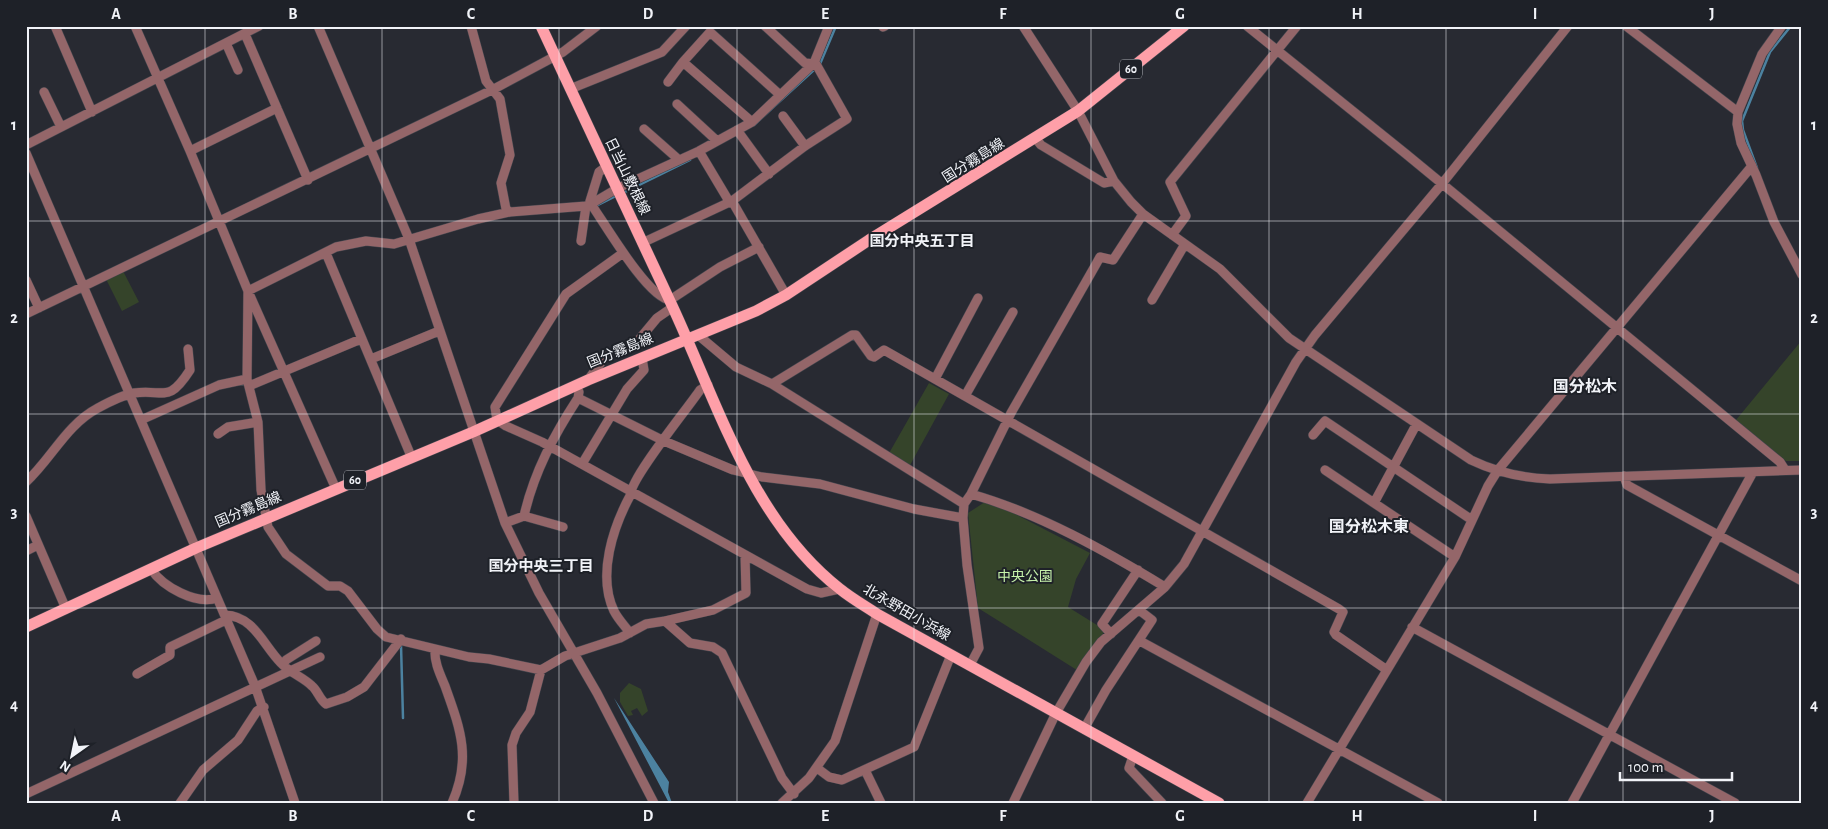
<svg xmlns="http://www.w3.org/2000/svg" width="1828" height="829" font-family="'Alegreya Sans','Noto Sans JP',sans-serif">
<style>
.green{fill:#35442a}
.water{fill:#4c82a0}
.lines{fill:none;stroke-linecap:round;stroke-linejoin:round}
.stream{stroke:#4c82a0;stroke-width:2.5}
.minor-casing{stroke:#44464e;stroke-width:10}
.major-casing{stroke:#44464e;stroke-width:12}
.minor{stroke:#946669;stroke-width:9}
.major{stroke:#fe9fa8;stroke-width:11}
.grid{fill:none;stroke:#f1f3f8;stroke-width:1;stroke-opacity:0.55}
.labels{text-anchor:middle;stroke-width:4;stroke-linejoin:round;paint-order:stroke}
.shield{fill:#1e2128;stroke:#b2b4ba;stroke-width:1}
.shield-label{font-size:12px;font-weight:bold;fill:#f1f3f8}
.street-label{font-size:14px;fill:#f1f3f8;stroke:#1e2128}
.park-label{font-size:14px;fill:#c6f1aa;stroke:#1e2128}
.neighbourhood-label{font-size:15px;font-weight:bold;fill:#f1f3f8;stroke:#1e2128}
.quarter-label{font-size:16px;font-weight:bold;fill:#f1f3f8;stroke:#1e2128}
.neatline{fill:none;stroke:#f1f3f8;stroke-width:2}
.grid-label{font-size:16px;text-anchor:middle;font-weight:bold;fill:#f1f3f8}
</style>
<rect width="100%" height="100%" fill="#282a32"/>
<!-- green -->
<path class="green" d="M123,271L139,302L122,311L106,279Z
M1802,340V461H1786L1736,420Z
M929,383L949,394L909,467L888,455Z
M988,500L1090,553L1076,579L1068,607L1105,630L1080,672L978,608L968,513Z
M629,683L641,689L648,711L642,716L637,708L631,711L633,715L628,716L620,702V693Z"/>
<!-- water -->
<path class="water" d="M614,698L669,782L668,792L672,803H669Z"/>
<g class="lines">
<!-- stream -->
<path class="stream" d="M820,64L836,26
M754,125L816,68
M1757,168L1743,130L1742,121L1770,52L1791,26
M623,193L690,160
M598,205L618,195
M401,645L403,718"/>
<!-- minor casing -->
<g class="minor-casing">
<path id="minor" d="M55,26L92,112
M135,26L190,151L248,291L336,489
M318,26L409,239L505,523L539,593L597,693L654,803
M471,26L486,81L500,99L510,155L501,183L506,209L510,212
M1023,26L1078,111L1114,181L1131,202L1143,214L1220,269L1289,338L1471,460C1496,472 1522,478 1550,479L1802,470
M1247,26L1406,154L1780,462L1785,470
M1626,26L1738,112
M1782,26L1762,54L1738,112L1737,124L1741,143L1756,175L1774,222L1802,275
M883,27L885,26
M245,34L308,180
M226,43L238,70
M668,82L683,62
M570,89L662,52L686,26
M44,92L61,127
M677,104L716,140
M783,116L805,146
M752,122L683,62L710,32L779,94
M644,129L678,159
M737,130L769,174
M1036,139L1041,145L1104,183L1114,181
M26,145L259,26
M190,151L277,108
M699,151L730,203
M26,153L255,686L295,803
M732,201L786,295
M591,204L618,188L699,151L752,122L814,63L829,26
M591,204L590,201L599,172L606,167
M1172,235L1186,216L1170,182L1297,26
M581,241L586,206
M642,243L732,201L805,146L847,119L816,64L805,63L765,26
M759,247L720,267L670,300C648,298 605,224 591,204L586,206L510,212L478,219L394,244L366,241L336,247L248,291L247,379L258,422L261,490L268,527L286,554L328,586H340L348,591L377,629L386,637L469,657L489,659L541,670L565,656L620,638L646,624L665,621L690,643L713,647L722,653L782,778L794,794
M326,253L411,456
M623,253L566,294L495,407L497,420L506,426L542,442L807,589L821,593L839,589
M26,280L39,308
M1152,300L1185,244
M26,314L494,89L563,52L597,26
M698,335L736,367L772,384L964,504
M371,359L439,331
M935,379L978,298
M588,380L605,357L637,342L657,318L673,307
M772,384L852,335H856L871,356L874,357L884,350L1339,609L1343,612L1334,632L1336,635L1387,670
M249,386L361,339
M965,396L1013,312
M578,398L664,441L733,470L762,477L820,484L914,509L963,518
M141,420L219,385L247,379
M1416,425L1374,503L1455,557
M218,434L228,427L258,422
M1313,435L1325,421L1472,520
M582,464L627,389L644,370L642,358
M1325,470L1374,503
M1624,476L1627,485L1802,581
M26,482C52,458 66,425 98,408C109,402 123,395 134,393C165,389 168,404 190,370L188,349
M971,494C1038,513 1106,551 1165,587
M26,516L66,609
M524,516L563,527
M505,523L524,516C534,472 554,435 578,398L579,392L576,386
M26,551L38,545
M151,569C163,587 196,605 217,598
M225,615C254,616 263,645 281,663C290,673 303,677 312,686C318,691 319,699 326,704L347,697L364,687L401,639
M665,621L713,610L746,593L745,555
M1412,627L1735,803
M630,633C624,625 618,619 614,611C597,575 613,527 631,494C630,479 688,408 700,390L708,385
M1111,634L1102,624L1138,570
M1140,641L1438,803
M435,649C434,662 440,674 445,686C460,728 472,758 452,803
M283,665L286,660L316,641
M970,665L979,648L967,565L963,518L964,504L971,494L1011,413L1095,266L1100,257L1113,260L1143,214
M137,674L170,655V647L226,620
M1084,729L1106,690L1152,620L1139,610
M1133,756L1129,768L1162,803
M817,768L829,777L842,780L914,747L951,655
M865,770L881,803
M26,794L320,657
M180,803L203,770L238,740L257,711L264,707
M514,803L512,745L516,733L530,712L541,670
M782,803L809,778L835,741L877,614
M1013,803L1056,713L1086,662L1101,642L1165,587L1184,564L1296,362L1315,335L1441,185L1568,26
M1307,803L1455,557L1488,486L1498,470L1752,166
M1572,803L1753,472"/>
</g>
<!-- major casing -->
<g class="major-casing">
<path id="major" d="M541,26C584,117 627,208 669,299C716,398 750,519 840,589C851,598 865,606 877,614L1219,803
M26,627L196,548L473,432L588,380L756,311L786,295L869,240L1078,111L1184,26"/>
</g>
<!-- minor -->
<use href="#minor" class="minor"/>
<!-- major -->
<use href="#major" class="major"/>
</g>
<!-- grid -->
<path class="grid" d="M205,26V803M382,26V803M559,26V803M737,26V803M914,26V803M1091,26V803M1269,26V803M1446,26V803M1623,26V803M26,221H1802M26,414H1802M26,608H1802"/>
<g class="labels">
<!-- shield labels -->
<g class="shield">
<rect x="1120" y="59.5" width="22" height="19" rx="4"/>
<rect x="344" y="470.5" width="22" height="19" rx="4"/>
</g>
<g class="shield-label">
<text x="1131" y="73">60</text>
<text x="355" y="484">60</text>
</g>
<!-- street labels -->
<g class="street-label">
<text transform="translate(973 160) rotate(-32)" y="5">国分霧島線</text>
<text transform="translate(628 176) rotate(64)" y="5">日当山敷根線</text>
<text transform="translate(620 350) rotate(-22)" y="5">国分霧島線</text>
<text transform="translate(248 509) rotate(-23)" y="5">国分霧島線</text>
<text transform="translate(907 612) rotate(30)" y="5">北永野田小浜線</text>
</g>
<!-- park labels -->
<g class="park-label">
<text x="1025" y="581">中央公園</text>
</g>
<!-- neighbourhood labels -->
<g class="neighbourhood-label">
<text x="922" y="246">国分中央五丁目</text>
<text x="541" y="571">国分中央三丁目</text>
</g>
<!-- quarter labels -->
<g class="quarter-label">
<text x="1585" y="392">国分松木</text>
<text x="1369" y="532">国分松木東</text>
</g>
</g>
<!-- border -->
<rect width="1828" height="829" fill="none" stroke="#1e2128" stroke-width="55"/>
<!-- north arrow -->
<g transform="translate(72 756) rotate(213)" stroke="#1e2128" stroke-width="4" paint-order="stroke">
<path d="M0-4L9 19L0 12L-9 19Z" fill="#f1f3f8"/>
<text y="-8" font-size="14" font-weight="bold" text-anchor="middle" fill="#f1f3f8">N</text>
</g>
<!-- scale -->
<path d="M1620 772v8h112v-8" fill="none" stroke="#f1f3f8" stroke-width="2.5"/>
<text x="1628" y="772" font-size="15" fill="#f1f3f8" stroke="#1e2128" stroke-width="4" paint-order="stroke">100 m</text>
<rect x="28" y="28" width="1772" height="774" class="neatline"/>
<g class="grid-label">
<text x="116" y="19">A</text>
<text x="293" y="19">B</text>
<text x="471" y="19">C</text>
<text x="648" y="19">D</text>
<text x="825" y="19">E</text>
<text x="1003" y="19">F</text>
<text x="1180" y="19">G</text>
<text x="1357" y="19">H</text>
<text x="1535" y="19">I</text>
<text x="1712" y="19">J</text>
<text x="14" y="130">1</text>
<text x="1814" y="130">1</text>
<text x="14" y="323">2</text>
<text x="1814" y="323">2</text>
<text x="14" y="517">3</text>
<text x="1814" y="517">3</text>
<text x="14" y="710">4</text>
<text x="1814" y="710">4</text>
<text x="116" y="821">A</text>
<text x="293" y="821">B</text>
<text x="471" y="821">C</text>
<text x="648" y="821">D</text>
<text x="825" y="821">E</text>
<text x="1003" y="821">F</text>
<text x="1180" y="821">G</text>
<text x="1357" y="821">H</text>
<text x="1535" y="821">I</text>
<text x="1712" y="821">J</text>
</g>
</svg>
